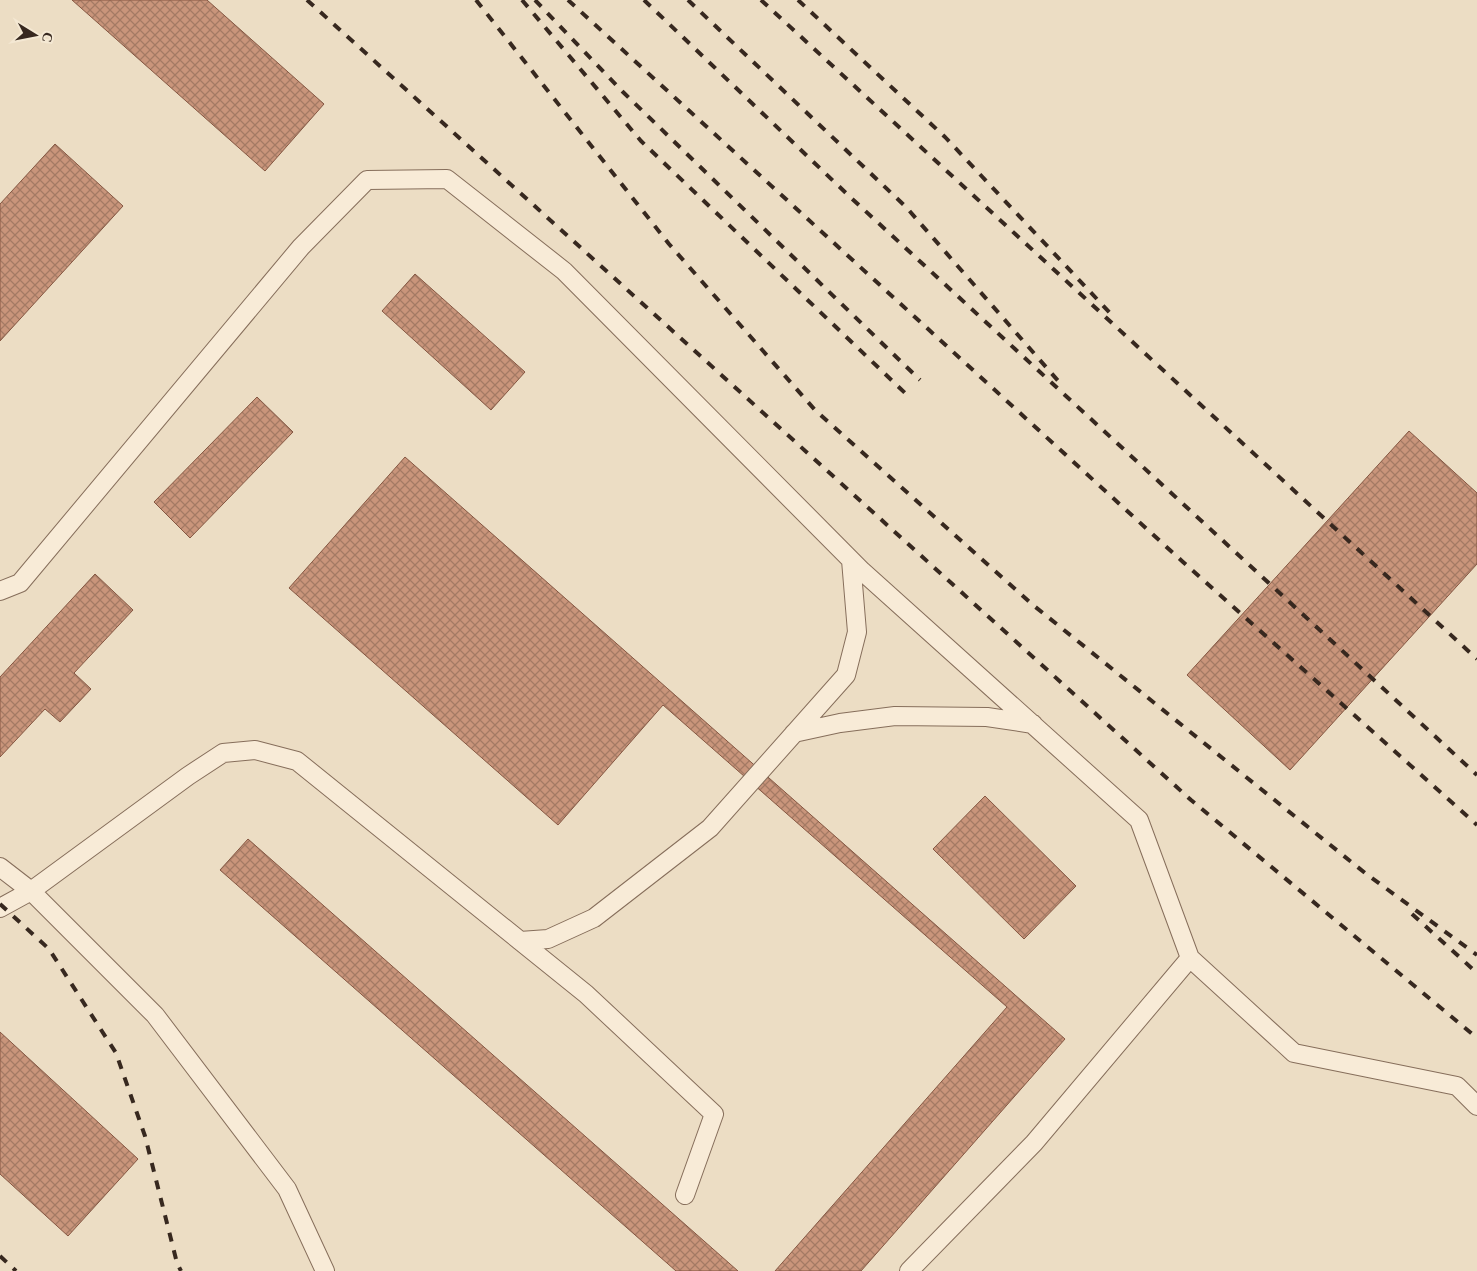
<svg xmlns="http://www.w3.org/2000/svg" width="1477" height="1271" font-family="Georgia,serif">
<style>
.building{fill:url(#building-cross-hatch);stroke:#855742}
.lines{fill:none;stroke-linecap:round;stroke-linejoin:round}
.lane-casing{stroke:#866e5b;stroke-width:20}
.lane{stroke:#f8ebd7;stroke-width:18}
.rail{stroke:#37281f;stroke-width:4;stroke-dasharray:9 9;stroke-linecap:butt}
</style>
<defs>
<pattern id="building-cross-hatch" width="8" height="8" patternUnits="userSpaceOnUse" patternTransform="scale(1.25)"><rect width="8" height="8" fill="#c9957b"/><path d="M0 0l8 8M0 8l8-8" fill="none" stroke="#a47a64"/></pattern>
</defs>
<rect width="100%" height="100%" fill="#ecddc4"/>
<!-- building -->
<path class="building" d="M72,0H207L324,104L265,171Z
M55,144L123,206L0,341V204Z
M415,274L525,372L491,410L382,311Z
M257,397L293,432L190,538L154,502Z
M1409,431L1477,493V564L1290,770L1187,675Z
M405,457L1065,1039L861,1271H775L1007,1007L663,705L558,825L289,588Z
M95,574L133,610L74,673L91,689L60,722L45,709L0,757V677Z
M985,796L1076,886L1024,939L933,849Z
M248,839L738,1271H676L220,870Z
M0,1032L138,1159L68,1236L0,1174Z"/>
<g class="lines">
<!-- lane casing -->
<g class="lane-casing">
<path id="lane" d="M0,591L20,583L301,247L367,180L447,179L564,271L862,571L1139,820L1190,958L1294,1053L1457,1086L1477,1106
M794,733L840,723L895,716L987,717L1033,724
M0,867L31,891L188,776L223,753L255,750L297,761L586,994L714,1114L685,1195
M0,908L31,891L155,1015L287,1189L325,1271
M520,941L548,939L594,918L710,828L846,675L857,632L851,560
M909,1271L1034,1143L1190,958"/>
</g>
<!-- lane -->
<use href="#lane" class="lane"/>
<!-- rail -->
<path class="rail" d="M307,0L1191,800L1477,1038
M476,0L669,244L815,410L1033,605L1365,873L1477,955
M522,0L641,141L905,393
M535,0L623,92L920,380
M568,0L1183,562L1477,825
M644,0L848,195L1477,775
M688,0L906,207L1060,383
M761,0L1477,659
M798,0L945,137L1110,313
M0,904L49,949L116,1053L145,1136L177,1263L181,1271
M1412,914L1477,973
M0,1256L16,1271"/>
</g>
<!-- north arrow -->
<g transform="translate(35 35) rotate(100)" stroke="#f4e8d3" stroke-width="4" paint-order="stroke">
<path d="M0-4L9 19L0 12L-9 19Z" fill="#37281f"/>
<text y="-8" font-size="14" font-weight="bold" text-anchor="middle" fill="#37281f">С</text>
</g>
</svg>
